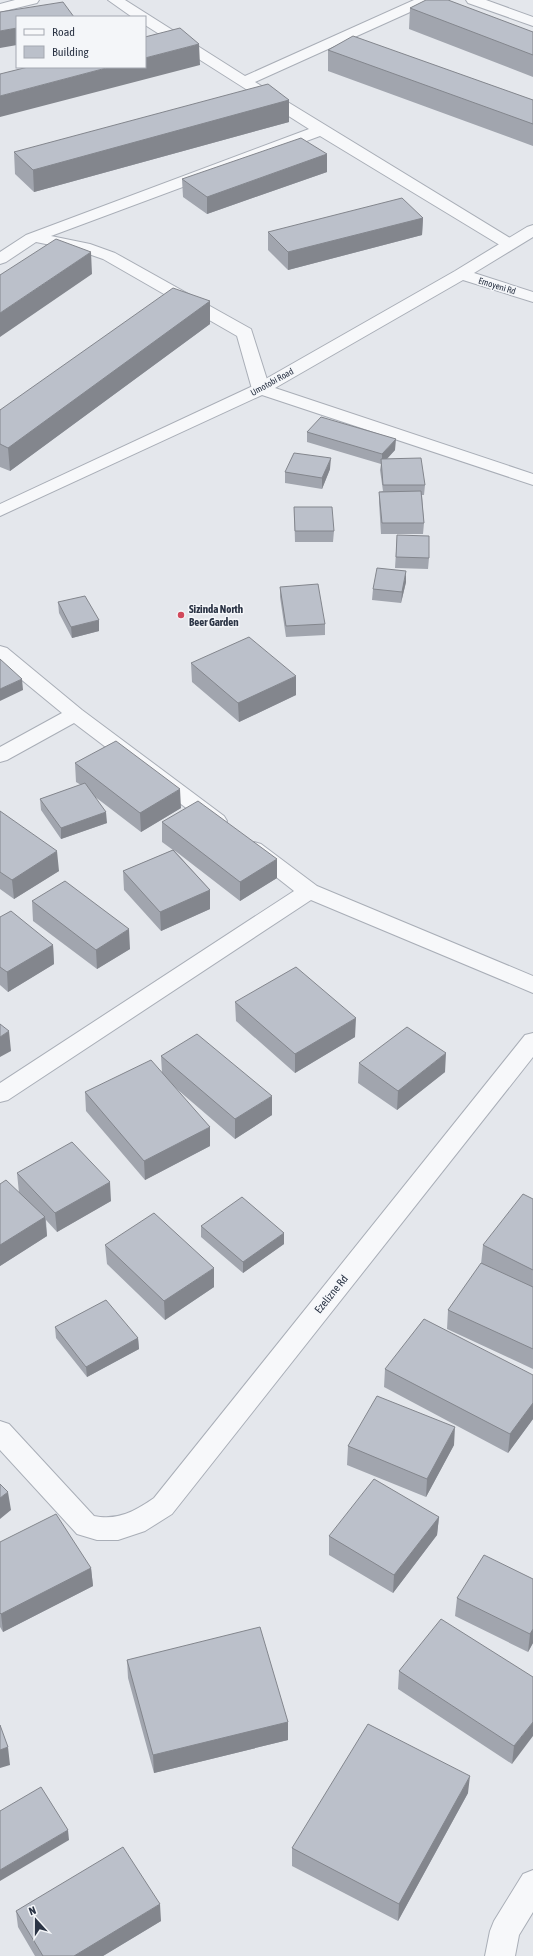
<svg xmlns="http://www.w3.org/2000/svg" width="533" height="1956" font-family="'Asap Condensed',sans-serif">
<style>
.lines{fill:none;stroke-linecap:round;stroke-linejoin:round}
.service-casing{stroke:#a9aeb7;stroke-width:2}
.minor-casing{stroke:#a9aeb7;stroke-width:2}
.service{fill:#f7f8fa;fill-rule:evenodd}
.minor{fill:#f7f8fa;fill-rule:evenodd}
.wall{fill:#a1a5ae}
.shaded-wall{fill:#83868d}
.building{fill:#bbc0ca;stroke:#83868d}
.poi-dot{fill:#d1495b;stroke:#f4f6f9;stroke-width:1.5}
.labels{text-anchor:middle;stroke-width:3;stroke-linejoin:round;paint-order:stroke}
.far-street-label{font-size:9px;fill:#2b3445;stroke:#f4f6f9}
.poi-label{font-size:11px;font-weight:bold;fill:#2b3445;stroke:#f4f6f9;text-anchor:start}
.street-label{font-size:11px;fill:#2b3445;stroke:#f4f6f9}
</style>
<rect width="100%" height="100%" fill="#e4e7ec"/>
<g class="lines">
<!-- service casing -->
<g class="service-casing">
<path id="service" d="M15,0H39L37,3L0,12V4Z
M108,0H125L245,76L414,0H432L430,3L255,82L515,241L517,244L515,247H503L320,136L51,236L90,244L115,253L251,329L270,389L267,393L261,394L255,393L252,389L237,336L103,259L80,251L36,242L6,262L0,264V252L26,235L309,129L145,25V17H132Z
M466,0H486L533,17V26L468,3Z"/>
</g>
<!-- minor casing -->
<g class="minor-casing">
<path id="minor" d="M533,225V237L474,273L533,292V302L463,280L275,388L533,474V485L262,395L0,516V504L255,385L455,271L527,227Z
M0,646L7,648L82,710L224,816L227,821L224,826L217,828L210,826L74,723L7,760L0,762V747L62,713L0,662Z
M254,842L261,844L317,886L533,976V993L311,900L8,1100L0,1102V1083L294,891L247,854L244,849L247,844Z
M533,1033V1057L172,1514L145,1531L118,1540H97L77,1534L0,1450V1421L9,1424L94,1516C118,1521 135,1511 154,1498L525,1035Z
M533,1870V1912L519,1935L515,1956H485L490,1931L494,1921L523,1874Z"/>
</g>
<!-- service -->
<use href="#service" class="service"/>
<!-- minor -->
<use href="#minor" class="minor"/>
</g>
<!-- wall -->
<path class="wall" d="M410,8L533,32V77L409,29Z
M328,50L533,100V146L328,71Z
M289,100V122L34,192L15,174L14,152Z
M327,154V172L207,214L183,197L182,179Z
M423,218L422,235L288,270L268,250V232Z
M210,301V324L10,471L0,467V410Z
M307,432L395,450L387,459L425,485L424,495H422L424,523L423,534H381L379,502V492L383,491L380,470L381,464L307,442Z
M330,469L322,489L285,483V472Z
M294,507L334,531L333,542H295Z
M397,535L429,558L428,569L395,568Z
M406,582L401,603L372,600L373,589Z
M280,587L325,624V635L286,637L280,597Z
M58,602L99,631L72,638L59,613Z
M191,663L296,695L239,722L192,682Z
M75,763L181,808L141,832L94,796L107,823L61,839L41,810L40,799L81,785L76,782Z
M0,811L59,871L14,899L0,889Z
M162,822L277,878L240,901L174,850L210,890V909L161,931L124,890L123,871L173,850L162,842Z
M32,901L130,949L97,969L33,921Z
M0,917L53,945L54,964L8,992L0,985Z
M235,1002L355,1037L295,1073L236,1021Z
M161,1056L272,1115L235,1139L171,1084L210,1146L145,1180L86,1111L85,1092L162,1073Z
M359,1063L445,1072L397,1110L358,1083Z
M17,1173L111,1201L57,1232L46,1220L47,1236L0,1266V1184L22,1196L19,1193Z
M533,1199V1369L447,1329L448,1310L481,1264L483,1245Z
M201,1226L284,1244L243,1273L201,1237Z
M105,1245L214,1287L165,1320L107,1264Z
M55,1327L138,1338L139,1349L87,1377L56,1338Z
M385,1369L533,1375V1419L508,1453L384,1387Z
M454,1445L426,1497L347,1465L348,1446Z
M439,1517L437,1535L393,1593L329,1555V1536Z
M0,1542L91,1568L93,1586L3,1632L0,1627Z
M533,1579V1643L528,1652L455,1616L457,1598Z
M127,1660L288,1722V1740L154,1773L128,1678Z
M399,1671L533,1677L512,1764L398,1689Z
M468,1793L398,1921L292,1866V1848Z
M16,1911L161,1921L103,1956H35L18,1927Z"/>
<!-- shaded-wall -->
<path class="shaded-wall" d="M17,28V45L0,48V31Z
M199,44L200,65L0,117V96L110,67H145V58Z
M289,100V122L34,192L33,170Z
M327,154V172L207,214V197Z
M423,218L422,235L288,270V252Z
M91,252L92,274L0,337V313Z
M210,301V324L10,471L8,448Z
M396,439L395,450L382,464V454Z
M331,458L330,469L322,489V478Z
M406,571V582L401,603L402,592Z
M99,620V631L72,638L71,627Z
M296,676V695L239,722L238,703Z
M22,679L23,690L0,701V689Z
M180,789L181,808L141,832L140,813Z
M106,812L107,823L61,839V828Z
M57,851L59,871L14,899L12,880Z
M277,859V878L240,901V882Z
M210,890V909L161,931L160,912Z
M129,929L130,949L97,969L96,950Z
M53,945L54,964L8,992L7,972Z
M356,1018L355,1037L295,1073V1054Z
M9,1031L11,1051L0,1057V1037Z
M446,1053L445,1072L397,1110L398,1091Z
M272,1096V1115L235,1139V1119Z
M210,1127V1146L145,1180L144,1161Z
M110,1182L111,1201L57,1232L55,1213Z
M45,1217L47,1236L0,1266V1245Z
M284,1233V1244L243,1273V1262Z
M214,1268V1287L165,1320L164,1301Z
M138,1338L139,1349L87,1377L86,1367Z
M533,1403V1419L508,1453L510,1434Z
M455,1427L454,1445L426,1497L427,1479Z
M8,1492L11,1510L0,1519V1498Z
M439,1517L437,1535L393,1593L394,1575Z
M91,1568L93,1586L3,1632L1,1614Z
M533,1629V1643L528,1652L530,1634Z
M288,1722V1740L154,1773L153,1755Z
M533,1722V1736L512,1764L514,1746Z
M8,1747L10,1765L0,1768V1750Z
M470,1776L468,1793L398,1921L399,1904Z
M68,1830L69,1840L0,1881V1870Z
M160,1904L161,1921L103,1956H74Z"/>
<!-- building -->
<path class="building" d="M426,0H448L533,32V55L410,8Z
M63,2L74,17H17V28L0,31V12Z
M180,28L199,44L145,58V37Z
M353,36L533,100V124L328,50Z
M28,67H110L0,96V74Z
M268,84L289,100L33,170L14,152Z
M301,138L327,154L207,197L182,179Z
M402,198L423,218L288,252L268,232Z
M56,239L91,252L0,313V275Z
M173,288L210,301L8,448L0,444V410Z
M321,417L396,439L382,454L307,432Z
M294,453L331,458L322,478L285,472Z
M421,458L425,485H383L381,459Z
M421,491L424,523H382L379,492Z
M294,507H332L334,531H295Z
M397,535L429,536V558L396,557Z
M377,568L406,571L402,592L373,589Z
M318,584L325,624L286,626L280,587Z
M85,596L99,620L71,627L58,602Z
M249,637L296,676L238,703L191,663Z
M0,659L22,679L0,689Z
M116,741L180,789L140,813L75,763Z
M85,783L106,812L61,828L40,799Z
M198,801L277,859L240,882L162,822Z
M0,811L57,851L12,880L0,872Z
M173,850L210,890L160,912L123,871Z
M65,881L129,929L96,950L32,901Z
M11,911L53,945L7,972L0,967V917Z
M296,967L356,1018L295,1054L235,1002Z
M0,1024L9,1031L0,1037Z
M407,1027L446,1053L398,1091L359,1063Z
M197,1034L272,1096L235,1119L161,1056Z
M151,1060L210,1127L144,1161L85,1092Z
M72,1142L110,1182L55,1213L17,1173Z
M6,1180L45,1217L0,1245V1184Z
M523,1194L533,1199V1270L483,1245Z
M242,1197L284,1233L243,1262L201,1226Z
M154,1213L214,1268L164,1301L105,1245Z
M481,1263L533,1287V1349L448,1310Z
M106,1300L138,1338L86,1367L55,1327Z
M424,1319L533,1375V1403L510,1434L385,1369Z
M377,1396L455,1427L427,1479L348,1446Z
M374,1479L439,1517L394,1575L329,1536Z
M0,1484L8,1492L0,1498Z
M56,1514L91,1568L1,1614L0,1613V1542Z
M484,1555L533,1579V1629L530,1634L457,1598Z
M441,1619L533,1677V1722L514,1746L399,1671Z
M260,1627L288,1722L153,1755L127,1660Z
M368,1724L470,1776L399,1904L292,1848Z
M0,1725L8,1747L0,1750Z
M41,1787L68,1830L0,1870V1811Z
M123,1847L160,1904L74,1956H43L16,1911Z"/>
<!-- markers -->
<circle class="poi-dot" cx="181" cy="615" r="4"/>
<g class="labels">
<!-- far-street labels -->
<g class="far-street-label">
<text transform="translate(497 286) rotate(17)" y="3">Emoyeni Rd</text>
<text transform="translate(272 382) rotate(-29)" y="3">Umotobi Road</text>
</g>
<!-- poi labels -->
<g class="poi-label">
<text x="189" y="613">Sizinda North<tspan x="189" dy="13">Beer Garden</tspan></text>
</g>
<!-- street labels -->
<g class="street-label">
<text transform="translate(331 1294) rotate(-51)" y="4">Ezelizne Rd</text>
</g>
</g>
<!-- legend -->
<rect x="16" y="16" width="130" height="52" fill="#f4f6f9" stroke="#a4a8b1"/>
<rect x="24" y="29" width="20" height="6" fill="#f7f8fa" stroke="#a4a8b1"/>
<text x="52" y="36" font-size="12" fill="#2b3445">Road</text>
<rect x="24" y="46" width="20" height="12" fill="#bbc0ca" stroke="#a4a8b1"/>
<text x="52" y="56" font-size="12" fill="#2b3445">Building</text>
<!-- north arrow -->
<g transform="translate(36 1920) rotate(339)" stroke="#f4f6f9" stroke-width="3" paint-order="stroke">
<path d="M0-3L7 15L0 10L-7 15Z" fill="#2b3445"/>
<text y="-6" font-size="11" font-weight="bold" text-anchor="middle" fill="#2b3445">N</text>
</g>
</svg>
